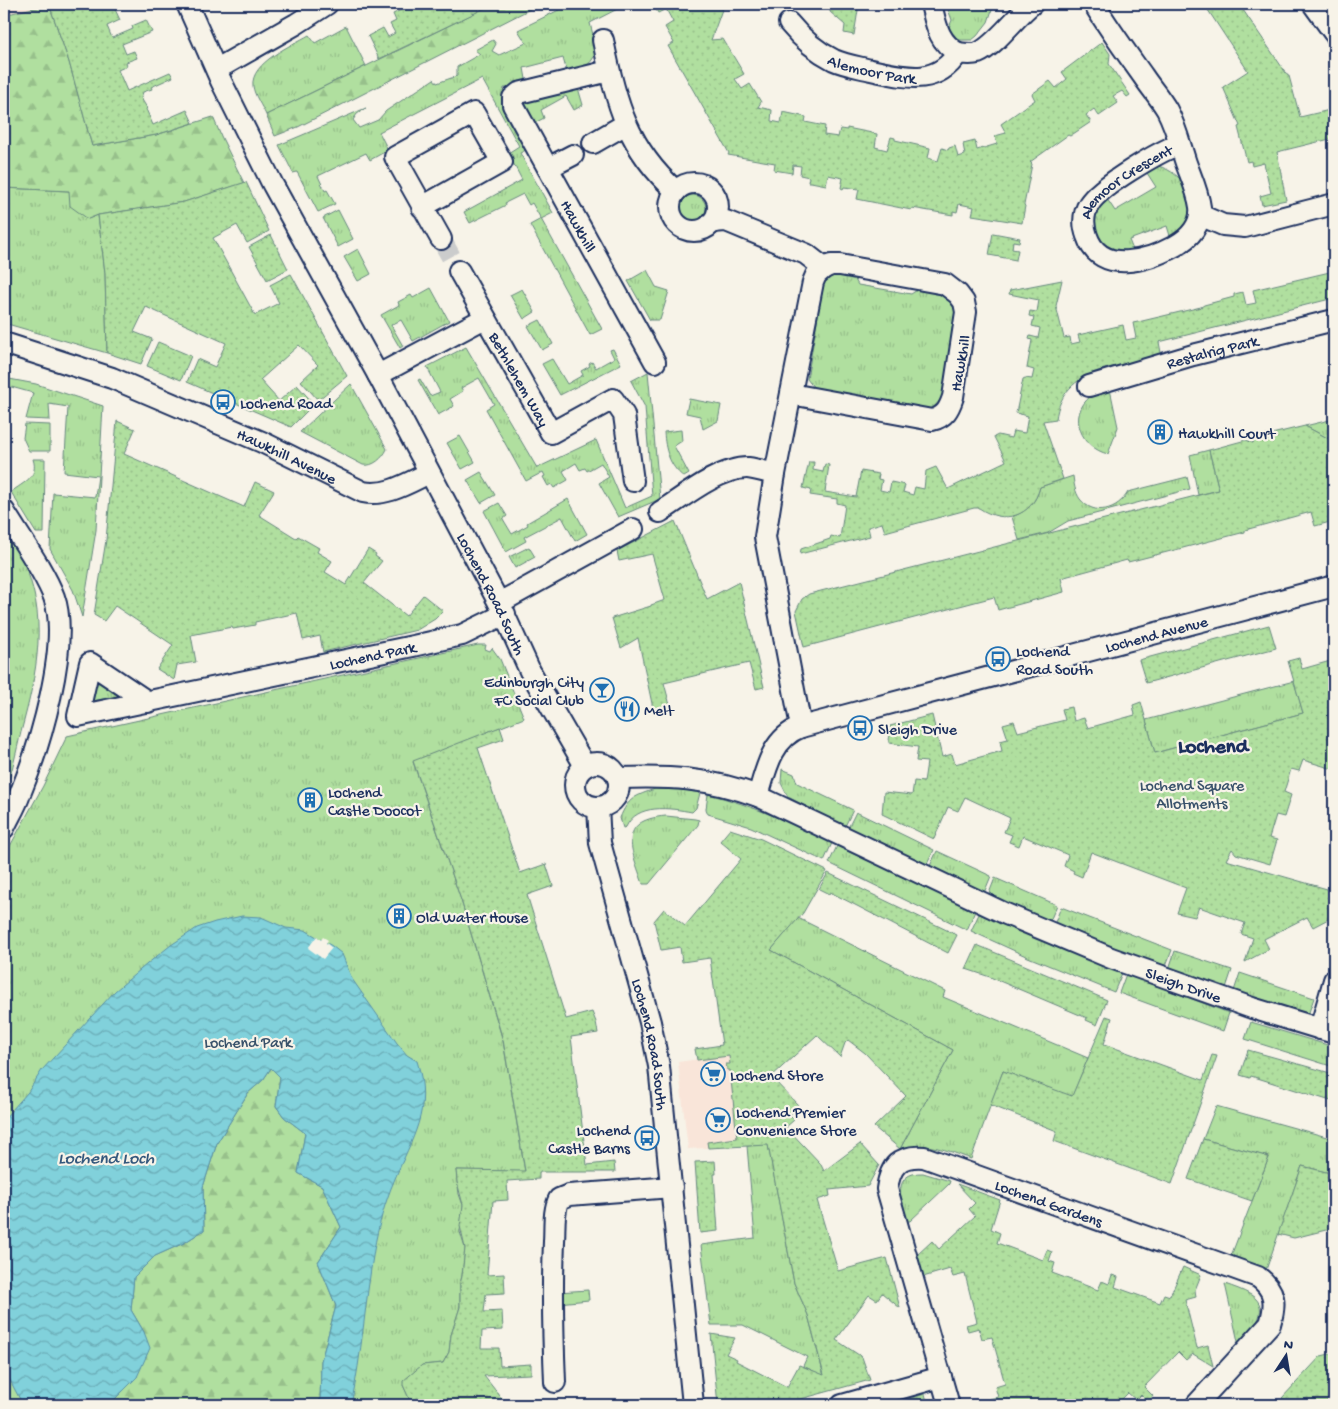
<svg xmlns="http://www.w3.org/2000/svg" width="1338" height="1409" font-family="'Gochi Hand',sans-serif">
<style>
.built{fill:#f9e5d9}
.grass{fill:url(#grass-tufts);stroke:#66877e}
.forest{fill:url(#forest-firs);stroke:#66877e}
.garden{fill:url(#garden-dots);stroke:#66877e}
.water{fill:url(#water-waves);stroke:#5890a9}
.pier{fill:#f7f3e8}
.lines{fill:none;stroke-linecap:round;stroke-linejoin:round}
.minor-tunnel{stroke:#cbcccc;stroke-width:20;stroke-dasharray:20 10;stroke-linecap:butt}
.minor-casing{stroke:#1b2f5e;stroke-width:24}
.minor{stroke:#f7f3e8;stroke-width:20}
.labels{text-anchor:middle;stroke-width:4.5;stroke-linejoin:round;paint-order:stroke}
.street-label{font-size:16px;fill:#1b2f5e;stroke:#f7f3e8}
.poi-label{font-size:16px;fill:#1b2f5e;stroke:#f7f3e8;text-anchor:start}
.park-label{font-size:16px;fill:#39526b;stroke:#f7f3e8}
.water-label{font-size:18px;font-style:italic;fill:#34587d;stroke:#f7f3e8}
.district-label{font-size:21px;font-weight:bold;fill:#1b2f5e;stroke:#f7f3e8}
</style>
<defs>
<pattern id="grass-tufts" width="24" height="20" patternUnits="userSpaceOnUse" patternTransform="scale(1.25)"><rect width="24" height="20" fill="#b0df9f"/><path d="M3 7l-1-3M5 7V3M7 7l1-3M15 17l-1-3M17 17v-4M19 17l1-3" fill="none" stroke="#97c08b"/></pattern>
<pattern id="forest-firs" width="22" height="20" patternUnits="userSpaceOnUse" patternTransform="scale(1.25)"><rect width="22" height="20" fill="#b0df9f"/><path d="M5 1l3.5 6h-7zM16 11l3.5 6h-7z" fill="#97c08b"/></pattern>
<pattern id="garden-dots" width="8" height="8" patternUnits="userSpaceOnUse" patternTransform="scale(1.25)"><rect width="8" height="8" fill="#b0df9f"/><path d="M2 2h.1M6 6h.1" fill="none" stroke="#97c08b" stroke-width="1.8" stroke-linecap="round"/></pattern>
<pattern id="water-waves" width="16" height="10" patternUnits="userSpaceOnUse" patternTransform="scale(1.25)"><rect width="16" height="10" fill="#81d1db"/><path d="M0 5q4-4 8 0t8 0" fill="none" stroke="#69aab5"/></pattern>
</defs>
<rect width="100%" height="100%" fill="#f7f3e8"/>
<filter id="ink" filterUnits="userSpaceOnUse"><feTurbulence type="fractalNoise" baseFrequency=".02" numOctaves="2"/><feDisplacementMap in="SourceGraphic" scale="10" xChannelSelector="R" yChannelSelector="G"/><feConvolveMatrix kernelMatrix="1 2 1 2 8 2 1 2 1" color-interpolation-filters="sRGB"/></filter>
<g filter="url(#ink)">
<!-- built -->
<path class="built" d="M4,4H49L4,15Z
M756,1051L768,1144L688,1149L678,1062Z"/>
<!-- grass -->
<path class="grass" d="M571,4H627L590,23C592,32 596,43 595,52C593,66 578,72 566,69L563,58L524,68L526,79C521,85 513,89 504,88L503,94L532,147L520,153L553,213L541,219L602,329L590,335L530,225L541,219L532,203L529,205L523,194L505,203L506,205L470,223L464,212L522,180L508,153L519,146L482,79L379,132L388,150L370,160L366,153L318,176L325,191L327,190L335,204L318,212L297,172L293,173L279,145L366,108L357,114L353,120L359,128L378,120L386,111L434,79L437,83L457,76V67L480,54L475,50L493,40L496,44L492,51L499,55L526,43L518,30Z
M946,4H998L992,10L988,22L977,36L972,40H959L954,38L948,30L952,20Z
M346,26L366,66L266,115C262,106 254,95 253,86C250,63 292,45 309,35L315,43Z
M578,88L583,105L574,110L566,96L541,110L544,118L527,127L520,104L524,101Z
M1158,166C1184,173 1200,200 1185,225C1182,231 1176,235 1171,239L1167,226L1129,240L1133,250C1127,252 1119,253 1113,251C1099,246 1088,223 1096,210C1098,206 1103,202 1107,199L1115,211L1156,187L1147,173Z
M4,188L69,191L88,219L98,215L105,273L107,353L4,323Z
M680 208a13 13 0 1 1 26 0a13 13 0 1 1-26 0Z
M338,210L353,239L338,247L323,218Z
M358,249L371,274L358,281L344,257Z
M647,270L656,287L669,291L660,320H650L628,281Z
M835,274L853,276L858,285L911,294L922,287C939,292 952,293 956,313L943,396L935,406L926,410L814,388L807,379L824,281Z
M431,288L449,321L413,341L401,320L391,325L403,346L400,348L381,315L399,305L398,302L411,295L413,298Z
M522,289L535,312L524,319L510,295Z
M540,320L553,344L542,350L528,326Z
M466,347L537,468L596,440L625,508L652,496L645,407L631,381L648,372L660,499L618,517L599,483L609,477L601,463L587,471L585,468L580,470L576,463L563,471L568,480L554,488L551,484L548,486L543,477L545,476L543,472L526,481L486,409L494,404L479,378L461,388L463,391L450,399L454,406L438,415L418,380L420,379L430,396L440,392L427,367Z
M613,349L621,364L560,395L542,364L552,359L567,384L583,375L581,371L590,366L589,364L592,362L596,368L614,358L610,350Z
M4,378L36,384L103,406L96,530L82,617L73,590L50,549L53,493L95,497L98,476L64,472L68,407L49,404L50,420L26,419L33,393L4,385Z
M351,384L387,449C383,458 373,467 363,465L300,432Z
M1110,389L1118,427L1108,454C1082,448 1066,416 1091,396C1096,392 1104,391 1110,389Z
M689,399L721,405L718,421L703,429L700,416L686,413Z
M1334,419V447L1333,441L1305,426Z
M25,424L50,425V451H29L23,438Z
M681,430L682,441L674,446L689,474L684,477C669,466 665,449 664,432Z
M460,436L475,462L462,469L447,443Z
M1209,450L1219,490L1198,495L1190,455Z
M33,459H45L44,533H36L11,492C24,482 39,477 33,459Z
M481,472L495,495L481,503L467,480Z
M1073,476C1074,484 1075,492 1080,499C1094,517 1118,510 1128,492L1187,477L1190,489L1068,521L1048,533L1019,540L1012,517C1027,511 1036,503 1040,487Z
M568,499L587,534L575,541L562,517L524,537L526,541L506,552L484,511L499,503L507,516L503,519L512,534L528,525L527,523Z
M4,532C9,540 16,549 21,557C50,615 37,673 21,732C16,752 12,774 4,794Z
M529,547L535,557L515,568L509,557Z
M478,645H486L485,649L490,651L492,648L500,659L524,718L413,762L461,900L503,1041L525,1172L456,1170L459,1194L463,1205L460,1232L465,1248L462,1276L460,1284V1307L451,1335L449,1352L443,1363L422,1365L403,1385L412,1405H4V857L43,786L67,736Z
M98,681L120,694V696L92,701L91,699Z
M1294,681L1303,713L1155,753L1146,720Z
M782,769L794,774L797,783L853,810L845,826L788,797L781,783Z
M655,789L684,790L700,793L696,808L692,812C670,808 637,803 626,827L623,828L620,818C628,798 635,796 655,789Z
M708,794C752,805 792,823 832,843L824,861L751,827L708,814L706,809Z
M856,812L934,850L926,866L848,828Z
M666,816L695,819L699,820L698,825L649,884H643C632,851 615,820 666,816Z
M837,846L975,911L967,930L829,863Z
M937,851L991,876L984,893L929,868Z
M995,878L1057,905L1049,923L988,896Z
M1061,907L1172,950L1165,968L1054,925Z
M979,914L1122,973L1114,992L1028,957L971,931Z
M798,918L945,991L943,997L1088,1058L1072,1097L1003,1071L971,1159C947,1150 925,1141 900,1149L953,1050L771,950Z
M1175,951L1232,970L1226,988L1169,969Z
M1240,973L1314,998L1308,1015L1293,1012L1234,991Z
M1126,974L1229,1013L1223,1031L1119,993Z
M1251,1022L1334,1047V1067L1245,1039Z
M1216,1106L1334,1139V1174L1302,1166L1266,1270L1231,1256L1269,1157L1203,1139Z
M768,1144L794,1283L808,1315L824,1376L803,1366L807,1357L743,1325H711L701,1245L755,1238L747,1146Z
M923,1173L950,1181L949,1184L910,1221H906C901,1202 891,1172 923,1173Z
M1225,1284C1233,1287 1243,1290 1251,1295C1274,1309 1249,1334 1239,1346Z
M588,1290L589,1300L558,1303V1292Z"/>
<!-- forest -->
<path class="forest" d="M49,4L69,62L92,146L156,135L213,117L221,136L244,183L184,202L98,215L88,219L70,206L69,191L4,188V15Z
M493,4H540L298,127L275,136L266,115Z
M271,1068L280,1077L276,1106L284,1117L305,1133L298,1173L322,1186L341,1227L318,1262L336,1306L321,1361L320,1405H109L137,1377L144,1332L131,1310L134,1276L155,1256L184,1243L204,1230L203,1187L217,1143L248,1093L263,1080Z"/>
<!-- garden -->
<path class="garden" d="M49,4H100L103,9L113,5L120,20L107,26L112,38L133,29L132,26L146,20L152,32L122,44L126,54L134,51L137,58L126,62L127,66L118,70L127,91L170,72L173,77L151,87L152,89L143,92L141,98L147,108L146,109L153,125L187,110L193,123L156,135L92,146L69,62Z
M413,4H475L479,11L379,59L368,36L383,28L388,37L395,33L390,24L396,21L393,14Z
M653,4H724L711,40L723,39L744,74L735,79L742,89L750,84L761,102L758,107L772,110L771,121L781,123L783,112L806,117L805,122L825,126L824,135L838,137L840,129L847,130V128L877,134L875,147L887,150L891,137L895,138V140L930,148L928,158L938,161L942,148L948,150L949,148L955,146L958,157L965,155L963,144L975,141L977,150L997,144L995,136L1006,133L1001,124L1035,100L1032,94L1050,81L1056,88L1067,79L1062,72L1102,42L1110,54L1109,64L1130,95L1127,97L1122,91L1113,96L1118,103L1099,116L1094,109L1086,115L1091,122L1070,136L1068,135L1030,162L1032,164L1024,205L1025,206L1022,223L972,215L974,207L959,204L957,212L953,211V215L912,208L911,210L857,199L859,189L844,187L843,189L841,188L843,178L828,175L826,185L811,182H808L809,177L800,175L801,166L793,165L792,173L774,170L775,163L728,155L729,153L668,46L674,43L665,27L673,22L666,9L658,13Z
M831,4H859L854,35L844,33L845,25L830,12Z
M1204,4H1239L1288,76H1289L1300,117L1334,109V138L1277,152L1286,200L1262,205L1260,196L1271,193L1264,163L1252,166L1251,161L1247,162L1238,127L1240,126L1223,87L1248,71Z
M246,182L269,231L247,243L237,225L213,238L255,315L279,303L270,285L291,274L347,376L318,400L301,381L318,365L299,345L260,380L279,401L297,385L314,404L291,427L187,382L197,359L215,367L226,343L146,307L134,332L152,339L141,364L107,353L105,273L98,215L184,202Z
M993,233L1020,238L1019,242L1013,241L1012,249L1018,250L1016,260L989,255Z
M271,235L288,269L267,280L249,247Z
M1334,271V298L1159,342L1162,358C1121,366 1063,366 1056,419L1043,421L1063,479L1040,487C1032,517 1004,525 979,508H974L885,532L882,523L868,527L870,536L800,554L801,549L830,539L831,536L840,538L845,505L837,503V499L810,495L811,490L803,488L809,462H814L813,470L823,472L825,464L829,465L825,492L856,497L861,471L879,474L878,479L882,480L880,490L889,492L891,482L905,485L903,492L913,495L915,487L924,489L926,471L936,467L948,489L1006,461L994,437L998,435L1011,438L1013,431L1025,433L1028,416L1016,413L1023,379L1025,378L1032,379L1034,370L1027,368L1032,340L1029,339L1030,336L1038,338L1040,328L1032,326L1034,317L1029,316L1030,311L1037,312L1039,300L1009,294L1010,290L1062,280L1056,306L1064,338L1070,337L1071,344L1080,342L1078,335L1123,325L1126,340L1136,338L1133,323L1138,322L1201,307L1204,305L1234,297V294L1243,292L1246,305L1256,303L1253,290Z
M158,342L191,356L181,380L147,366Z
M117,421L135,429L124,454L244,507L255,482L274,491L259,515L296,538L298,536L319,548L317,552L332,561L325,572L346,585L368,549L376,554L375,556L382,561L364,583L406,616L423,595L443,611L435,619L417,630L323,652L320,636L303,640L297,613L255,622V625L233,629L232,627L191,635L196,662L177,665L174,680L157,669L173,645L115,606L104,621L94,615L106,540Z
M1305,426L1333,441L1334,447V521L1315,526L1311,512L1245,530V532L1136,560L1128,562L1127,560L1061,578L1064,592L998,610L994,597L804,647L796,611L802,599L809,594L1219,490L1209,450L1246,440L1253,443L1255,438Z
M675,521L707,599L739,582L764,687L756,689L749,663L664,683L671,709L654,713L638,638L621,648L612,618L651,606V605L665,600L652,554L619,561L617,551Z
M1269,625L1276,648L1146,683L1139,660Z
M1299,658L1302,669L1334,660V764L1333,769L1303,760L1299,771L1291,769L1284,792L1291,795L1284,817L1276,815L1269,838L1277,840L1270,864L1236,854L1232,849L1226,860L1334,891V916L1313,927L1307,917L1264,939L1269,949L1245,962L1253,938L1241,934L1245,923L1199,907L1195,917L1177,913L1186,888L1091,852L1082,877L1073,873L1074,871L1064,866L1068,855L1023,836L1019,846L1009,842L1012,835L1004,832L1010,818L965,797L958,811L948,807L934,839L882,814L884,792L912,795L914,781L924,782L927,762L916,761L918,747L889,743L890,726L932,715L942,757L952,754L955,764L1002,751L1000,741L1008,739L1003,724L1014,721L1018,732L1065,720L1062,709L1071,707L1074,721L1084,718L1088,728L1135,715L1133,705L1141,702L1155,753L1303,713L1288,661Z
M500,727L504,739L478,748L520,873L546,864L553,886L527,895L566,1019L592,1012L596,1022L598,1033L571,1037L587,1165L614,1162L615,1172H539V1179L507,1181L508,1200L493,1201L487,1275L504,1274L505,1293L486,1294L484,1312L502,1311L503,1330L482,1331L481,1348H499L500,1366L531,1364V1374L484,1376L507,1405H412L403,1385V1381L422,1365L443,1363L449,1352L451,1335L460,1307V1284L462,1276L465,1248L460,1226L463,1205L457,1182L456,1170L525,1171L503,1040L461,900L413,761Z
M730,829L761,839L827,871L803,913L771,950L953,1050L900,1149L874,1127L906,1096L865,1053L848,1040L845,1043L840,1057L817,1035L771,1077L798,1105L795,1107L796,1110L789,1115L794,1120L786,1127L820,1163L824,1171L860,1144L879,1165L868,1186L829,1190L830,1196L817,1200L838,1271L887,1258L900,1308L882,1293L877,1300L869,1295L836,1340L862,1357L870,1380L779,1405H718L711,1334L735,1338L726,1354L737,1359L736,1361L787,1387L799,1365L824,1375L808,1315L794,1283L768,1145L708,1148L707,1142L737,1138L730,1070H727L726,1064H730L729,1056L697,1060L695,1049L722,1045L710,958L682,962L680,947L661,950L654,921L664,909L685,926L741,859L720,841Z
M828,873L957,935L948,953L830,892L829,894L819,889Z
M977,945L1107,1000L1097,1025L1086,1020L1087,1018L990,977L966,969Z
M1106,1016L1112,1018L1104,1044L1203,1080L1212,1055L1217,1056L1172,1184L1054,1141L1057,1131L990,1105L1003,1071L1072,1096Z
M1248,1050L1334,1074V1102L1251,1076L1250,1078L1240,1075Z
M1203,1139L1269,1157L1252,1201L1188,1179Z
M715,1161L716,1174H714L718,1231L700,1233L695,1162Z
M1302,1166L1334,1174V1228L1294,1238L1278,1234Z
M957,1184L1000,1200L991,1229L1000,1233L997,1243L1043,1260L1047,1250L1052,1252L1049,1261L1055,1263L1052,1273L1098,1290L1102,1281L1109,1284L1112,1275L1118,1277L1115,1287L1160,1303L1164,1294L1170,1296L1183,1267L1201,1275L1195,1290L1196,1297L1185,1300L1197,1348L1208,1345L1213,1366L1193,1354L1186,1360L1178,1352L1144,1387L1153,1396L1148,1402L1141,1395L1136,1400L1128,1393L1116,1405H1003L1002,1403L991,1405L989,1399L998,1397L995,1387L1005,1384L992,1337L982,1339L979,1328L968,1331L966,1325L977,1322L965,1274L953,1277L950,1269L923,1277L917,1255L932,1241L939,1249L975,1216L969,1209L975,1203Z
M1334,1353V1405H1290L1282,1398L1321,1356Z
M925,1394L928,1405H887Z"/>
<!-- water -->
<path class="water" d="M242,916L261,917L286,928L305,930L332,946L342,954L352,979L397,1043L407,1055L417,1061C433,1111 412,1137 394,1181C385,1202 378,1227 374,1250C365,1302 362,1354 351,1405H320L321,1361L336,1306L318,1262L341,1227L322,1186L298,1173L305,1133L284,1117L276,1106L280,1077L271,1068L263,1080L248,1093L217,1143L203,1187L204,1230L184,1243L155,1256L134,1277L131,1310L144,1332L150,1348L137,1377L109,1405H23L4,1369V1119L28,1092L42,1070L115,991L147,964L171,945L197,928L215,922Z"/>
<!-- pier -->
<path class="pier" d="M317,936L321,940L323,937L328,940L326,943L332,948L323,959L308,948Z"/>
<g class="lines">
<!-- minor-tunnel -->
<path class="minor-tunnel" d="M441,239L459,271"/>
<!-- minor casing -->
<g class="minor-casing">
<g id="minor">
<path id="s1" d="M187,4L221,81L273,185L378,375L499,603L530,671L585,766"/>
<path d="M931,4C936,24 938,42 958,53"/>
<path id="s2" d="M1094,4C1109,29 1126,52 1143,76C1151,88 1160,98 1167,110C1176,127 1180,145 1186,163C1191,177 1198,192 1200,207C1202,224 1190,238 1175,246C1149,260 1100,276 1087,236C1083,225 1083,214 1089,204C1100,186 1160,151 1180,144"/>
<path d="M1313,4L1334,33"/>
<path id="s3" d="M789,23C802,39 816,51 834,60C845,65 859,67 871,70C905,77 936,87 958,53C965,54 971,55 978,53C995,46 1016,16 1032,4"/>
<path d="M603,40C615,101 628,149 676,191"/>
<path d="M217,69L296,24L327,4"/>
<path id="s4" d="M609,71L519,93L513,98V105L655,362"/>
<path d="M593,143L626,124"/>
<path d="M548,168L573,155"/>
<circle cx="694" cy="207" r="24"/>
<path d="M422,207L502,162L474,113L395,157L441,239"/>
<path d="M1200,215L1223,225L1245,227L1334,204"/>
<path d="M712,222L726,221L806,254L824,268L831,265H840L945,284L958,294L964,302L966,312L953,397C949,409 945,417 932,420L791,394"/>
<path id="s5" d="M459,271L551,433L613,399L624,415L633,481"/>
<path id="s6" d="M4,343L112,378L262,442L363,492C386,497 408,483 429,473"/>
<path d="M378,375L485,318"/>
<path id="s7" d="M1089,386L1193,355L1334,320"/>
<path d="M4,511C19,536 44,570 54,597C71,644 39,748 20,794C16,806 9,817 4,828"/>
<path d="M660,512C682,498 720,467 748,468C757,469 766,472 775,474"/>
<path d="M499,603L633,529"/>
<path id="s8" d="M148,702L90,663L78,716L413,646L462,635L505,614"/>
<path d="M801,727L765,537L775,474L813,282L816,275L824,268"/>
<circle cx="597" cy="785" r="22"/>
<path id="s9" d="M618,778C671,776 708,778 758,796L1006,914L1111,958L1252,1008L1334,1033"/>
<path id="s10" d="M758,796C766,769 772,738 801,727L1334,586"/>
<path id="s11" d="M598,807L600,843L650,1022L659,1066L693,1405"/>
<path d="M1320,1029L1334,980"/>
<path d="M555,1382C553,1335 552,1288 554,1241C555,1228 553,1211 559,1199L569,1195L672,1187"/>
<path d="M842,1405L941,1377"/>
<path id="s12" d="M949,1405L887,1189C890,1166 899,1155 924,1157L1258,1277C1276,1290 1276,1304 1270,1324L1196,1405"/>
</g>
</g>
<!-- minor -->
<use href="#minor" class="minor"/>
</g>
</g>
<!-- icons -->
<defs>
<g id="bus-ring" transform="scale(1.25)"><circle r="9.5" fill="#f7f3e8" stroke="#1f6fb2" stroke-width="1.5"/><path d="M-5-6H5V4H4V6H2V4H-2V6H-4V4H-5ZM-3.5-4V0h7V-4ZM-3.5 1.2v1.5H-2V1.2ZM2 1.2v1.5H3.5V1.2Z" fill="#1f6fb2"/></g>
<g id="building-ring" transform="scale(1.25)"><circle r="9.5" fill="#f7f3e8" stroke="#1f6fb2" stroke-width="1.5"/><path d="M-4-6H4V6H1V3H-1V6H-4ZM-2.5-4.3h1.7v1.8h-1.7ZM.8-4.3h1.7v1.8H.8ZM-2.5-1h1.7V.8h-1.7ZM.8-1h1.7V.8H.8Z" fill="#1f6fb2"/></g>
<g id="bar-ring" transform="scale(1.25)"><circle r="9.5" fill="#f7f3e8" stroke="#1f6fb2" stroke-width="1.5"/><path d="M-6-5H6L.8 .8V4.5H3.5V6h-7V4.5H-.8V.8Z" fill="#1f6fb2"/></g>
<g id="restaurant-ring" transform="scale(1.25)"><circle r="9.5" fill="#f7f3e8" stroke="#1f6fb2" stroke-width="1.5"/><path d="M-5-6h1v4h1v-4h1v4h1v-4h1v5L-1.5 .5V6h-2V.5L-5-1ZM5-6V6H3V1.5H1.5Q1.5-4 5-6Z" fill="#1f6fb2"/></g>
<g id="supermarket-ring" transform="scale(1.25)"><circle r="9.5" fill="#f7f3e8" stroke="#1f6fb2" stroke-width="1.5"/><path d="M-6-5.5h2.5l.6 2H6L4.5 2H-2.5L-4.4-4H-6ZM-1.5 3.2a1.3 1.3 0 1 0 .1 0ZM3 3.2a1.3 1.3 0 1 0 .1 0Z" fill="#1f6fb2"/></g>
</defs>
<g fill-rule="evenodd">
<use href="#bus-ring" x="223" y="402"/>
<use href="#building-ring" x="1160" y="432"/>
<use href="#bus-ring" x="998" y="659"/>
<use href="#bar-ring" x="602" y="690"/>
<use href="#restaurant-ring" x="627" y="709"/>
<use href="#bus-ring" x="860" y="728"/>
<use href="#building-ring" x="310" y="800"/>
<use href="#building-ring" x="399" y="916"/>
<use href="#supermarket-ring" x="713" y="1074"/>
<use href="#supermarket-ring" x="718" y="1120"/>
<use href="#bus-ring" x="647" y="1138"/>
</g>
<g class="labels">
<!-- street labels -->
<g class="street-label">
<text dy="6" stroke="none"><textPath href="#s3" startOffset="98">Alemoor Park</textPath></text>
<text dy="6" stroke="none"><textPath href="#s2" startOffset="458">Alemoor Crescent</textPath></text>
<text dy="6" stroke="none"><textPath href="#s4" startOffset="245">Hawkhill</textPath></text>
<text dy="6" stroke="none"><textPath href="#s7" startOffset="128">Restalrig Park</textPath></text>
<text transform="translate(959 363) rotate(-80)" y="6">Hawkhill</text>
<text dy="6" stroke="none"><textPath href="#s5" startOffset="124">Bethlehem Way</textPath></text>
<text dy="6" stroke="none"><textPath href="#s6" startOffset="305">Hawkhill Avenue</textPath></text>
<text dy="6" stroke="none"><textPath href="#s1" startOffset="664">Lochend Road South</textPath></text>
<text dy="6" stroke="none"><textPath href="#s10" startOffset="452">Lochend Avenue</textPath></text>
<text dy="6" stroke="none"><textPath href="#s8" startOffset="425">Lochend Park</textPath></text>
<text dy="6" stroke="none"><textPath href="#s9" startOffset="608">Sleigh Drive</textPath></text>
<text dy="6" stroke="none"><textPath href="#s11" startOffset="244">Lochend Road South</textPath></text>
<text dy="6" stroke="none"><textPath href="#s12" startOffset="414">Lochend Gardens</textPath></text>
</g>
<!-- poi labels -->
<g class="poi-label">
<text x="240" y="408">Lochend Road</text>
<text x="1178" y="438">Hawkhill Court</text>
<text x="1016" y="656">Lochend<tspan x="1016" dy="18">Road South</tspan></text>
<text x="584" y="687" text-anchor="end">Edinburgh City<tspan x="584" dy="18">FC Social Club</tspan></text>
<text x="644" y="715">Melt</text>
<text x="878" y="734">Sleigh Drive</text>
<text x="328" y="797">Lochend<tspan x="328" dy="18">Castle Doocot</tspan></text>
<text x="416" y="922">Old Water House</text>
<text x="730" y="1080">Lochend Store</text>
<text x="736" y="1117">Lochend Premier<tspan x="736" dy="18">Convenience Store</tspan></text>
<text x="630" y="1135" text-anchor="end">Lochend<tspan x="630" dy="18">Castle Barns</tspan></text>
</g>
<!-- park labels -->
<g class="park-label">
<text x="1192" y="790">Lochend Square<tspan x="1192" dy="18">Allotments</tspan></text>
<text x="248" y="1047">Lochend Park</text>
</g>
<!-- water labels -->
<g class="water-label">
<text x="106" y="1163">Lochend Loch</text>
</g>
<!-- district labels -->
<g class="district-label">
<text x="1213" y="752">Lochend</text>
</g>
</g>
<!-- margin -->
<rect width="1338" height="1409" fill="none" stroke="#f7f3e8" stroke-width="20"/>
<rect x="10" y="10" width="1318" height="1389" fill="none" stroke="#1b2f5e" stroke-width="2" filter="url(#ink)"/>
<!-- north arrow -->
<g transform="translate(1286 1356) rotate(12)" stroke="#f7f3e8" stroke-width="4" paint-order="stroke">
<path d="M0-4L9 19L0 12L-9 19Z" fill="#1b2f5e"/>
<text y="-8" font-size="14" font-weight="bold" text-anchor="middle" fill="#1b2f5e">N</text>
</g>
</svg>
